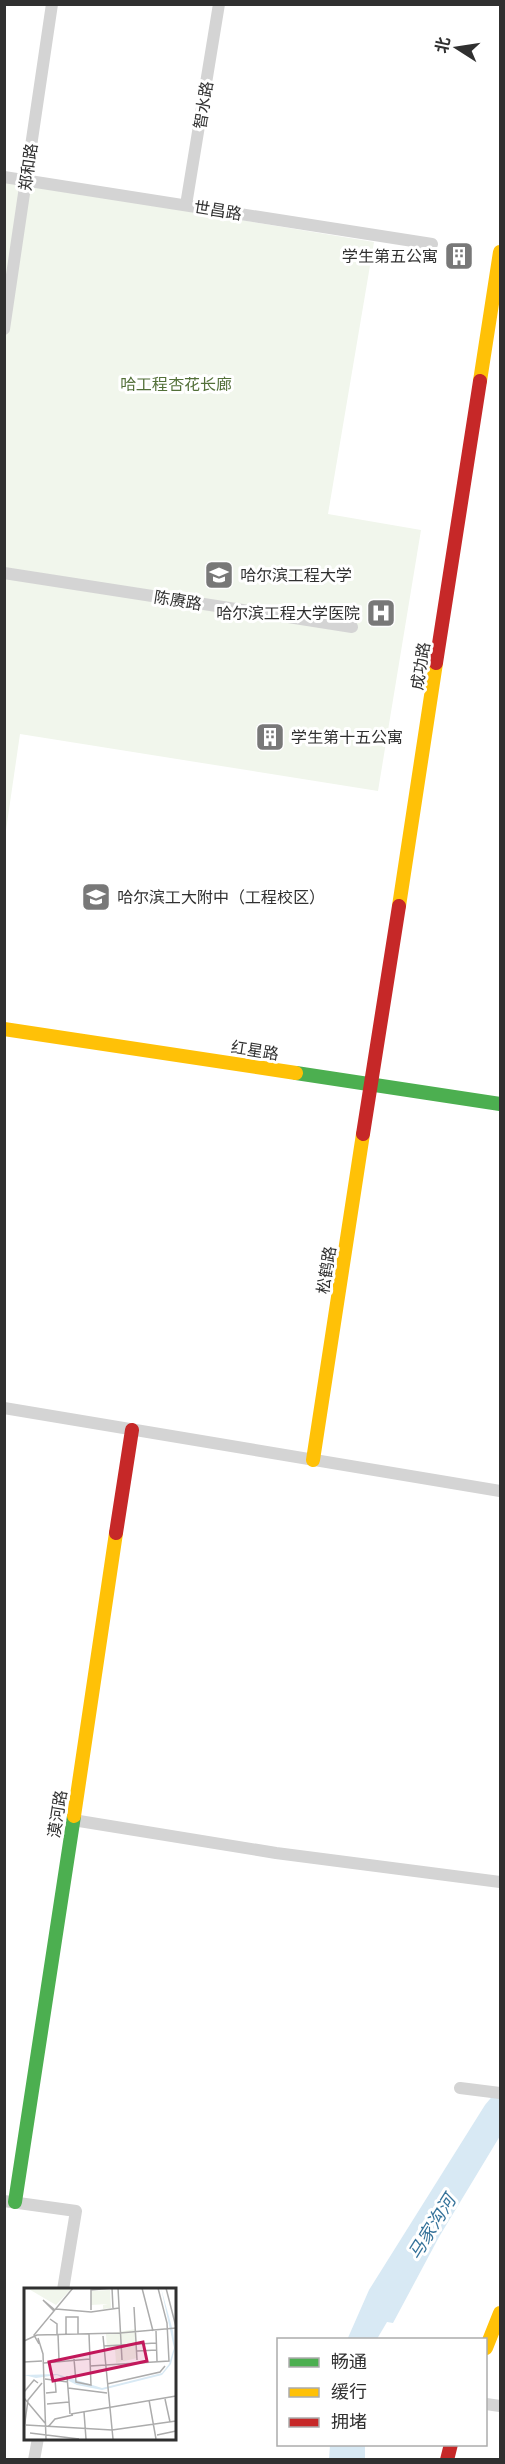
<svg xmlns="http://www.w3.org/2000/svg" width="505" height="2464" font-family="'Fira Sans','Noto Sans SC',sans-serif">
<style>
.green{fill:#f1f6ec}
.water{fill:#d8e9f4}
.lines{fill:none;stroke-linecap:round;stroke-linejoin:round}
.street{stroke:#d4d4d4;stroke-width:12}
.fast{stroke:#4caf50;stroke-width:14}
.slow{stroke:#ffc107;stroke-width:14}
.jam{stroke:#c62828;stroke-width:14}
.labels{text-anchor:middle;stroke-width:6;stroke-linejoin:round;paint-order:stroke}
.street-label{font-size:16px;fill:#303030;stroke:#fff}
.poi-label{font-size:16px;fill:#303030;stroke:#fff;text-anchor:start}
.park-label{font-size:16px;fill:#537039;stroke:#fff}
.water-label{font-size:18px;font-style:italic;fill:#36739a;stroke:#fff}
.inset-road{fill:none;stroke:#acacac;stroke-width:1.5}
.view{fill:#c2185b;fill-opacity:0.15;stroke:#c2185b;stroke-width:3}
.inset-edge{fill:none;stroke:#303030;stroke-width:3}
</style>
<rect width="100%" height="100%" fill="#fff"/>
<!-- green -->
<path class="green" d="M5,181L374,242L328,514L421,530L378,791L20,734L5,837Z"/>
<!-- water -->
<path class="water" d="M500,2087V2136L439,2237L393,2323L387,2322L377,2339L347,2340L369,2290L485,2105Z
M330,2445H365V2459H329Z"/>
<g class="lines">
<!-- street -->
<path class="street" d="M4,177L432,244
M186,205L219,4
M4,329L52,4
M4,573L352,627
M4,1408L500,1491
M73,1820L276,1853L500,1882
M460,2088L500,2093
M4,2201L76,2211L63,2290
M486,2404L500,2406
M34,2460L38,2438"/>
<!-- fast -->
<path class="fast" d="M296,1073L500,1104
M15,2202L74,1816"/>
<!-- slow -->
<path class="slow" d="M480,381L500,252
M399,906L436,663
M4,1029L296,1073
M313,1460L363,1134
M74,1816L116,1533
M486,2348L500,2313"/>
<!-- jam -->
<path class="jam" d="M436,663L480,381
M363,1134L399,906
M116,1533L132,1430
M447,2460L451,2444"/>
</g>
<!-- icons -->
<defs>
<g id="building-square" transform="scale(1.5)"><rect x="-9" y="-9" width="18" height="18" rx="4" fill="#787878" stroke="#fff"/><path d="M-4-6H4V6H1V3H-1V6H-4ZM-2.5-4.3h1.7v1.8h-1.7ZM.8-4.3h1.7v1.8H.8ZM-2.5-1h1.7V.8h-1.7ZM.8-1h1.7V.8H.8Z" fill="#fff"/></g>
<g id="university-square" transform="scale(1.5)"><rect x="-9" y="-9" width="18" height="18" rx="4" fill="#787878" stroke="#fff"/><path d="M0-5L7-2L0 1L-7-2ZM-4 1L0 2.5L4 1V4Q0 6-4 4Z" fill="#fff"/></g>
<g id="hospital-square" transform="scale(1.5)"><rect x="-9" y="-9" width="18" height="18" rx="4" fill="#787878" stroke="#fff"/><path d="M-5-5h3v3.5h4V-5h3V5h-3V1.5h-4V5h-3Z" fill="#fff"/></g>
<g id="school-square" transform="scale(1.5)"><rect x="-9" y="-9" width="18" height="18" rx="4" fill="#787878" stroke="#fff"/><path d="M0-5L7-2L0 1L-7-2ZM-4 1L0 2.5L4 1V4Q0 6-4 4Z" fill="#fff"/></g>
</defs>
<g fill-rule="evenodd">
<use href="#building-square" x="459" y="256"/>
<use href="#university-square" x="219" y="575"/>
<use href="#hospital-square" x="381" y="613"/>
<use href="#building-square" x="270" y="737"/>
<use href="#school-square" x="96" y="897"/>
</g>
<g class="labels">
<!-- street labels -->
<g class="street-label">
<text transform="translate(203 105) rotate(-81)" y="6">智水路</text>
<text transform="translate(28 167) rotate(-82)" y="6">郑和路</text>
<text transform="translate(218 210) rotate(9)" y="6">世昌路</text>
<text transform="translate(178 600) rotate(9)" y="6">陈赓路</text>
<text transform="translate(420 666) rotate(-81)" y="6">成功路</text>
<text transform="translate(255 1050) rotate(9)" y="6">红星路</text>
<text transform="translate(326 1270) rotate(-81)" y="6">松鹤路</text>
<text transform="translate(57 1814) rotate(-81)" y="6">漠河路</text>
</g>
<!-- poi labels -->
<g class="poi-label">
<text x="438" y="262" text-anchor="end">学生第五公寓</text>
<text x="240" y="581">哈尔滨工程大学</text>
<text x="360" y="619" text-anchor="end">哈尔滨工程大学医院</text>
<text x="291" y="743">学生第十五公寓</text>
<text x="117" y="903">哈尔滨工大附中（工程校区）</text>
</g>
<!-- park labels -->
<g class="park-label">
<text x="176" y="390">哈工程杏花长廊</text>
</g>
<!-- water labels -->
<g class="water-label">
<text transform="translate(432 2227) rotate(-58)" y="6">马家沟河</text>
</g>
</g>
<!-- overview -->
<g transform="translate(24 2288)">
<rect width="152" height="152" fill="#fff"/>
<path d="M3,0H48L32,17ZM86,2L87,20L79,21V17L84,16L67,17V3ZM112,41L113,70L92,75L91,61H83L82,46Z" fill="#f1f6ec"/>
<path d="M137,0L149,43L151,60L147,76L138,87L78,102L53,97L33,87L12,90L0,87L33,86L78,100L138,85L145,76L150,60Z" fill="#d8e9f4"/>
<path class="inset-road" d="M94,0L98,72M118,0L129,43M142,0L152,39M110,19L113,72M32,21L67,24L95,20M67,22V2L88,0L89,20M30,23L19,12L31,22M26,31L33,36V46M132,43L133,73M96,45L152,40M34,46L35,72M42,46V29H54V46M79,48L89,151M14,50L19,66L22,151M0,53L13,47L96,45M15,56L10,47L49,0M80,58L132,55M113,63L133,62M50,71L52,94L67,97L65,46M0,74L18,73M20,75L66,71M66,78L145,73L143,35L134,0M43,88L46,126M21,91L44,94M83,96L136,84L141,78M44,100L83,105M0,104L10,92L14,95M22,105L32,104L31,91M0,110L21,135M141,111L146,134M125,112L132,151M23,116L45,114M60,124L62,151M47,126L152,108M2,137L88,142M24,139L31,131L49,127M0,141L4,112L18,95M88,142L152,133M6,145L55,151M133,147L152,143"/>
<path class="view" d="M119,54L123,73L29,93L25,74Z"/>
<rect width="152" height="152" class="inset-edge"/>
</g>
<!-- border -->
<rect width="505" height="2464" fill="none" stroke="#303030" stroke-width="12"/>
<!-- legend -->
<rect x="277" y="2338" width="210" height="108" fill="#ffffff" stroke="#acacac" stroke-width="1.5"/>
<rect x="289" y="2358" width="30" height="9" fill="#4caf50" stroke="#acacac" stroke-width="1.5"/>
<text x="331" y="2368" font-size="18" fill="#303030">畅通</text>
<rect x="289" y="2388" width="30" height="9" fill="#ffc107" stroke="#acacac" stroke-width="1.5"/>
<text x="331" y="2398" font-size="18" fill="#303030">缓行</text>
<rect x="289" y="2418" width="30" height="9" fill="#c62828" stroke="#acacac" stroke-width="1.5"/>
<text x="331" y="2428" font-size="18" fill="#303030">拥堵</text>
<!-- north arrow -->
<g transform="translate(457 48) rotate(282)" stroke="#ffffff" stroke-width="4.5" paint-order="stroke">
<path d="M0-4.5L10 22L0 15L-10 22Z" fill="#303030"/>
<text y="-9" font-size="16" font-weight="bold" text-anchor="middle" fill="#303030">北</text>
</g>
</svg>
